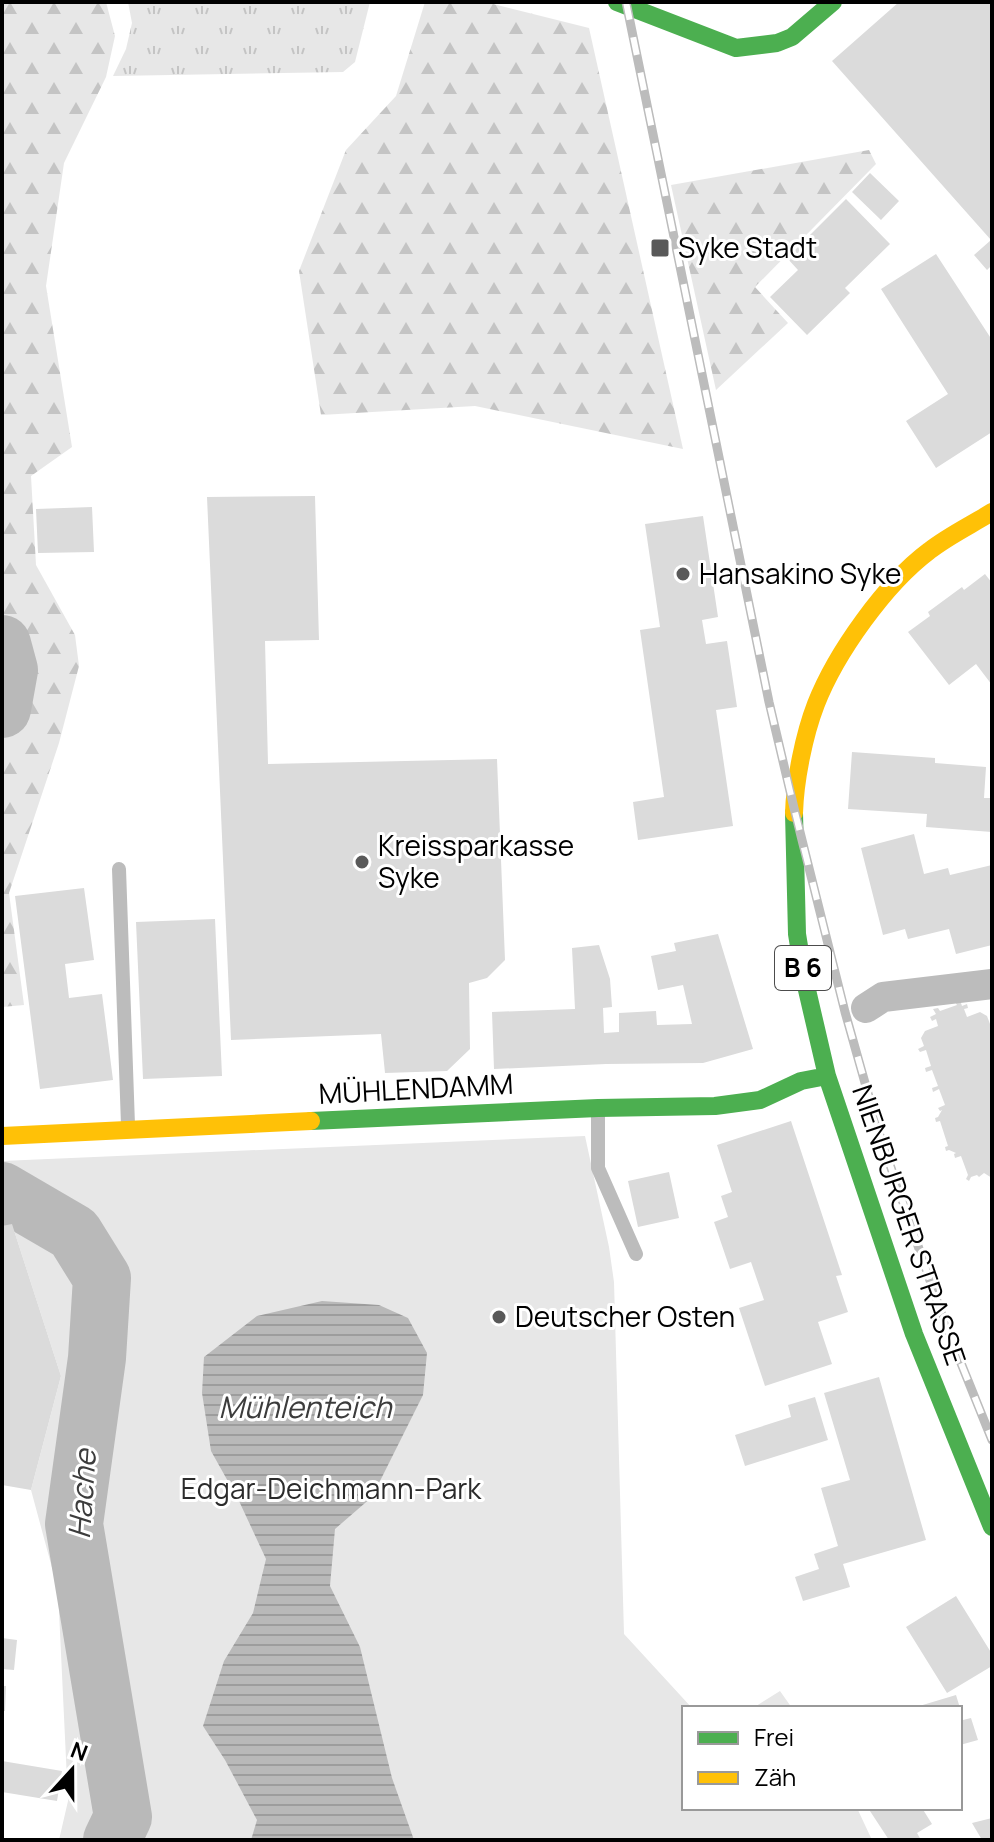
<svg xmlns="http://www.w3.org/2000/svg" width="994" height="1842" font-family="Manrope,sans-serif">
<style>
.grass{fill:url(#grass-tufts)}
.forest{fill:url(#forest-firs)}
.park{fill:#e7e7e7}
.water{fill:url(#water-rules)}
.lines{fill:none;stroke-linecap:round;stroke-linejoin:round}
.river{stroke:#b9b9b9;stroke-width:58}
.building{fill:#dbdbdb}
.lane{stroke:#bcbcbc;stroke-width:14}
.street{stroke:#bcbcbc;stroke-width:30}
.fast{stroke:#4caf50;stroke-width:18}
.slow{stroke:#ffc107;stroke-width:18}
.rail-casing{stroke:#bcbcbc;stroke-width:9}
.rail{stroke:#fff;stroke-width:6;stroke-dasharray:18;stroke-linecap:butt}
.poi-dot{fill:#595959;stroke:#fff;stroke-width:3}
.labels{text-anchor:middle;stroke-width:6;stroke-linejoin:round;paint-order:stroke}
.shield{fill:#fff;stroke:#4c4c4c;stroke-width:2}
.shield-label{font-size:26px;font-weight:bold;fill:#000}
.poi-label{font-size:28px;fill:#000;stroke:#fff;text-anchor:start}
.street-label{font-size:28px;fill:#000;stroke:#fff}
.park-label{font-size:28px;fill:#2b2b2b;stroke:#fff}
.water-label{font-size:30px;font-style:italic;fill:#3c3c3c;stroke:#fff}
</style>
<defs>
<pattern id="grass-tufts" width="24" height="20" patternUnits="userSpaceOnUse" patternTransform="scale(2)"><rect width="24" height="20" fill="#e7e7e7"/><path d="M3 7l-1-3M5 7V3M7 7l1-3M15 17l-1-3M17 17v-4M19 17l1-3" fill="none" stroke="#c4c4c4"/></pattern>
<pattern id="forest-firs" width="22" height="20" patternUnits="userSpaceOnUse" patternTransform="scale(2)"><rect width="22" height="20" fill="#e7e7e7"/><path d="M5 1l3.5 6h-7zM16 11l3.5 6h-7z" fill="#c4c4c4"/></pattern>
<pattern id="water-rules" width="6" height="5" patternUnits="userSpaceOnUse" patternTransform="scale(2)"><rect width="6" height="5" fill="#b9b9b9"/><path d="M0 2.5h6" fill="none" stroke="#9d9d9d"/></pattern>
</defs>
<rect width="100%" height="100%" fill="#fff"/>
<!-- grass -->
<path class="grass" d="M128,2H370L355,62L343,72L113,76L126,49L132,23Z"/>
<!-- forest -->
<path class="forest" d="M2,2H106L115,36L106,77L64,163L46,286L72,447L31,476L36,565L75,635L79,666L59,743L9,893L24,1005L2,1007Z
M425,2H485L589,28L683,449L475,406L321,415L299,271L346,150L396,96Z
M869,150L876,164L755,287L788,323L716,390L671,185Z"/>
<!-- park -->
<path class="park" d="M585,1136L609,1247L614,1282L624,1634L692,1708H684V1808H857L872,1840H59L68,1801L58,1590L31,1490L61,1376L12,1224L2,1219V1161Z
M780,1691L792,1708H753Z"/>
<!-- water -->
<path class="water" d="M322,1301L379,1305L408,1318L427,1353L423,1395L372,1497L335,1529L330,1586L360,1647L392,1778L414,1840H251L257,1820L225,1760L203,1726L224,1661L253,1613L266,1559L239,1501L211,1451L202,1393L204,1357L257,1316Z"/>
<g class="lines">
<!-- river -->
<path class="river" d="M2,644L9,670L2,709
M2,1191L74,1233L102,1278L97,1358L74,1524L123,1817L112,1840"/>
</g>
<!-- building -->
<path class="building" d="M899,2H992V265L987,270L974,255L991,240L832,61Z
M870,173L899,201L881,220L852,192Z
M846,199L890,244L845,288L850,293L807,335L770,297L798,270L787,258Z
M936,254L992,340V432L936,468L906,421L948,394L881,289Z
M315,496L319,640L265,641L268,764L497,759L505,960L487,978L469,983L470,1049L447,1071L385,1073L381,1034L231,1040L207,497Z
M92,507L94,552L38,553L36,509Z
M703,516L718,617L702,620L706,644L727,641L737,707L716,710L733,826L638,840L633,802L664,797L640,630L660,627L645,524Z
M985,574L992,583V685L976,664L949,685L908,632L930,616L928,612L962,587L964,590Z
M852,752L935,758V763L986,767L984,798H992V832L926,827L927,814L848,809Z
M914,834L924,874L948,868L950,875L992,865V945L956,954L949,929L908,939L905,929L883,935L861,848Z
M84,888L94,960L65,964L69,998L102,994L113,1080L40,1089L15,896Z
M215,919L222,1076L143,1079L136,922Z
M718,934L753,1049L703,1063L606,1064L494,1069L492,1012L575,1009L572,948L599,945L610,979L612,1007L603,1008L604,1033L619,1032V1013L656,1011L657,1025L692,1024L683,985L658,990L651,956L676,951L674,943Z
M960,1000L962,1006L967,1004L968,1008L964,1009L967,1017L980,1012L987,1016L990,1024H992L990,1028L992,1032V1178L984,1173L979,1177L977,1175L971,1177L969,1181L966,1179L968,1175L961,1156L955,1158L954,1154L956,1153L949,1150L946,1151L945,1147L948,1146L940,1121L936,1122L935,1118L938,1117L942,1110L940,1111L938,1108L945,1105L939,1089L933,1092L932,1088L938,1086L932,1070L926,1072L925,1068L931,1066L926,1050L920,1052L918,1049L924,1046L921,1038L925,1031L938,1026L936,1019L932,1021L930,1017L936,1014L933,1009L938,1008L940,1011L957,1005L955,1002Z
M791,1121L842,1275L836,1276L848,1312L818,1322L832,1364L765,1386L739,1308L764,1300L751,1262L730,1269L714,1222L728,1217L721,1196L732,1192L717,1145Z
M669,1172L679,1218L638,1227L628,1181Z
M12,1224L61,1376L31,1490L2,1485V1226Z
M879,1377L926,1540L843,1564L850,1587L803,1601L795,1577L819,1569L814,1554L838,1546L821,1488L850,1480L824,1393Z
M815,1397L828,1440L745,1466L735,1435L791,1417L788,1405Z
M956,1596L992,1654V1666L947,1693L906,1627Z
M2,1638L17,1640L14,1670L2,1669Z
M2,1686H6L5,1711H2Z
M956,1695L960,1708H916V1707Z
M961,1711L963,1720L971,1718L978,1740L960,1745Z
M2,1761L62,1771L57,1801L2,1792Z
M868,1808H922L932,1824L917,1833L921,1840H889Z
M992,1818V1840H982L972,1823Z"/>
<g class="lines">
<!-- lane -->
<path class="lane" d="M119,869L128,1125
M598,1113V1168L636,1254"/>
<!-- street -->
<path class="street" d="M866,1008L883,997L992,984"/>
<!-- fast -->
<path class="fast" d="M617,2L736,48L777,43L792,37L833,2
M794,813L797,934L804,977L827,1076L914,1334L992,1527
M311,1121L598,1108L715,1106L760,1100L801,1081L827,1076"/>
<!-- slow -->
<path class="slow" d="M794,813C795,780 804,735 816,704C836,653 885,584 929,551C948,536 971,525 992,512
M2,1136L311,1121"/>
<!-- rail casing -->
<g class="rail-casing">
<path id="rail" d="M626,2L769,702L794,808L845,1012L880,1136L944,1321L992,1440"/>
</g>
<!-- rail -->
<use href="#rail" class="rail"/>
</g>
<!-- markers -->
<g class="poi-dot">
<rect x="650" y="238" width="20" height="20" rx="4"/>
<circle cx="683" cy="574" r="8"/>
<circle cx="362" cy="862" r="8"/>
<circle cx="499" cy="1317" r="8"/>
</g>
<g class="labels">
<!-- shield labels -->
<rect class="shield" x="775" y="946" width="56" height="44" rx="6"/>
<g class="shield-label">
<text x="803" y="977">B 6</text>
</g>
<!-- poi labels -->
<g class="poi-label">
<text x="678" y="258">Syke Stadt</text>
<text x="699" y="584">Hansakino Syke</text>
<text x="378" y="856">Kreissparkasse<tspan x="378" dy="32">Syke</tspan></text>
<text x="515" y="1327">Deutscher Osten</text>
</g>
<!-- street labels -->
<g class="street-label">
<text transform="translate(416 1089) rotate(-3)" y="10">MÜHLENDAMM</text>
<text transform="translate(909 1225) rotate(71)" y="10">NIENBURGER STRASSE</text>
</g>
<!-- park labels -->
<g class="park-label">
<text x="331" y="1499">Edgar-Deichmann-Park</text>
</g>
<!-- water labels -->
<g class="water-label">
<text x="305" y="1418">Mühlenteich</text>
<text transform="translate(83 1494) rotate(-86)" y="10">Hache</text>
</g>
</g>
<!-- border -->
<rect width="994" height="1842" fill="none" stroke="#000000" stroke-width="8"/>
<!-- legend -->
<rect x="682" y="1706" width="280" height="104" fill="#ffffff" stroke="#999999" stroke-width="2"/>
<rect x="698" y="1732" width="40" height="12" fill="#4caf50" stroke="#999999" stroke-width="2"/>
<text x="754" y="1746" font-size="24" fill="#000000">Frei</text>
<rect x="698" y="1772" width="40" height="12" fill="#ffc107" stroke="#999999" stroke-width="2"/>
<text x="754" y="1786" font-size="24" fill="#000000">Zäh</text>
<!-- north arrow -->
<g transform="translate(72 1770) rotate(21)" stroke="#ffffff" stroke-width="6" paint-order="stroke">
<path d="M0-6L14 30L0 20L-14 30Z" fill="#000000"/>
<text y="-12" font-size="22" font-weight="bold" text-anchor="middle" fill="#000000">N</text>
</g>
</svg>
